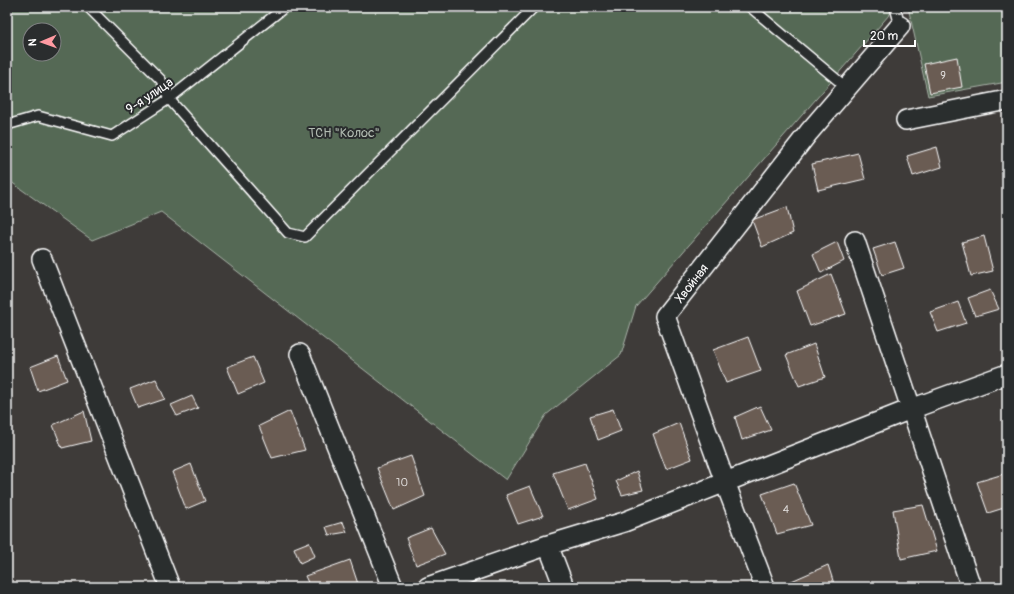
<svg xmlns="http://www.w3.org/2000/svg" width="1014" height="594" font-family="Pangolin,sans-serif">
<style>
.green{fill:#556954;stroke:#aab4aa;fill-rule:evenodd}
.building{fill:#6b5b53;stroke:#fff}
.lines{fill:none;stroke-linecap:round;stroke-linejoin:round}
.lane-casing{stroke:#fff;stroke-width:12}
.street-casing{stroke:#fff;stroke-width:22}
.lane{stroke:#2a2d2e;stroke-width:9}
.street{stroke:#2a2d2e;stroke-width:19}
.labels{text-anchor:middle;stroke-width:4;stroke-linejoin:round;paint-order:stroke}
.number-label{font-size:11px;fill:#dad6d4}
.street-label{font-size:13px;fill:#fff;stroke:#2a2d2e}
.park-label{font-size:13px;fill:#b2bcb2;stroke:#2a2d2e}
</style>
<rect width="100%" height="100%" fill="#3e3b39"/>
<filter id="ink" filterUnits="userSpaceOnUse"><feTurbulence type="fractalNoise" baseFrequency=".025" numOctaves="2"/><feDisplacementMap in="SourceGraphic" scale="8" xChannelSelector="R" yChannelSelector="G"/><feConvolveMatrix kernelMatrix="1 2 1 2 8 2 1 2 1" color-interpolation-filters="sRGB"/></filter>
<g filter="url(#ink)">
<!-- green -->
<path class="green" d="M7,7H896L636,306L621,355L546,415L506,480L161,212L92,240L7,179ZM30,30H54V54H30Z
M908,7H1007V82L928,96Z"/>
<!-- building -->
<path class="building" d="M957,57L962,87L930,93L924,64Z
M937,147L942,167L913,176L907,156Z
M858,153L865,179L818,190L812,164Z
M1007,171V186L1002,173Z
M787,207L793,233L762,247L752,220Z
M984,236L993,271L971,276L962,242Z
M837,242L844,261L821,273L813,254Z
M895,242L904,268L882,275L873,249Z
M831,274L846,314L810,326L797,291Z
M990,290L999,309L975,316L968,298Z
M958,302L966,323L938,332L930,312Z
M748,337L761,371L726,383L713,350Z
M814,344L825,377L799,386L786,355Z
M58,356L67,380L38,391L30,367Z
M253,357L264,383L238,394L227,367Z
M156,379L165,399L138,408L130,389Z
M192,396L198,408L177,416L171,405Z
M760,406L771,430L742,440L735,417Z
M613,409L621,431L598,440L590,416Z
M84,411L91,441L62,448L53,425Z
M290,411L305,450L272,458L259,426Z
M679,423L692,459L666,469L653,434Z
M411,456L425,496L394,510L377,468Z
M585,463L598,499L568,510L553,473Z
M191,464L205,501L186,509L172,472Z
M637,471L643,490L622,495L616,481Z
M1007,473V507L988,513L977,482Z
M794,483L811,525L777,534L762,494Z
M530,486L543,516L518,524L506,495Z
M923,505L937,551L901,559L893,510Z
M343,522L347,532L329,535L326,527Z
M431,528L445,554L416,565L406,538Z
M309,542L315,556L300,563L294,548Z
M350,560L359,587H310L305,576Z
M828,565L835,587H788L787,583Z"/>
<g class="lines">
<!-- lane casing -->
<g class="lane-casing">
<path id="lane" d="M88,7L161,80L169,99L288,233L305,237L534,7
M750,7L847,88
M895,7L900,26
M7,125L38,116L112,136L169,99L285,7"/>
</g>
<!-- street casing -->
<g class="street-casing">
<path id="street" d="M906,120L1007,100
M855,241L971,587
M42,259L170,587
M300,354L393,587
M548,545L564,587
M428,587L548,545L624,522L911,409L1007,374
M765,587L725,482L665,316L809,132L900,26"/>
</g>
<!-- lane -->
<use href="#lane" class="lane"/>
<!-- street -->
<use href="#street" class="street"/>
</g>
</g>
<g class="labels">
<!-- number labels -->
<g class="number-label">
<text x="943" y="79">9</text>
<text x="402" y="486">10</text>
<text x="786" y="513">4</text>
</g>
<!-- street labels -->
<g class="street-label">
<text transform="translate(149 95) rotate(-34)" y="5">9-я улица</text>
<text transform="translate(691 283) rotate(-52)" y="5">Хвойная</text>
</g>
<!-- park labels -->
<g class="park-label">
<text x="344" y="137">ТСН "Колос"</text>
</g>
</g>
<!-- margin -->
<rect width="1014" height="594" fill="none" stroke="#2a2d2e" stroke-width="24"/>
<rect x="12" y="12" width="990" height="570" fill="none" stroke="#fff" stroke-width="1.5" filter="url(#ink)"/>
<!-- north arrow -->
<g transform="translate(42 42) rotate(268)"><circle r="19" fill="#2a2d2e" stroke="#7f8182"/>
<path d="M0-3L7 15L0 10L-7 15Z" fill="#ff9aa2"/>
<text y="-6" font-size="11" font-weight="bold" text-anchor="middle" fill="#ffffff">N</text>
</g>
<!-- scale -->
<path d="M864 40v6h51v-6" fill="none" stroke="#ffffff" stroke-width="2"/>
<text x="870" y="40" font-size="12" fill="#ffffff" stroke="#2a2d2e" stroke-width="3" paint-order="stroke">20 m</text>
</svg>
